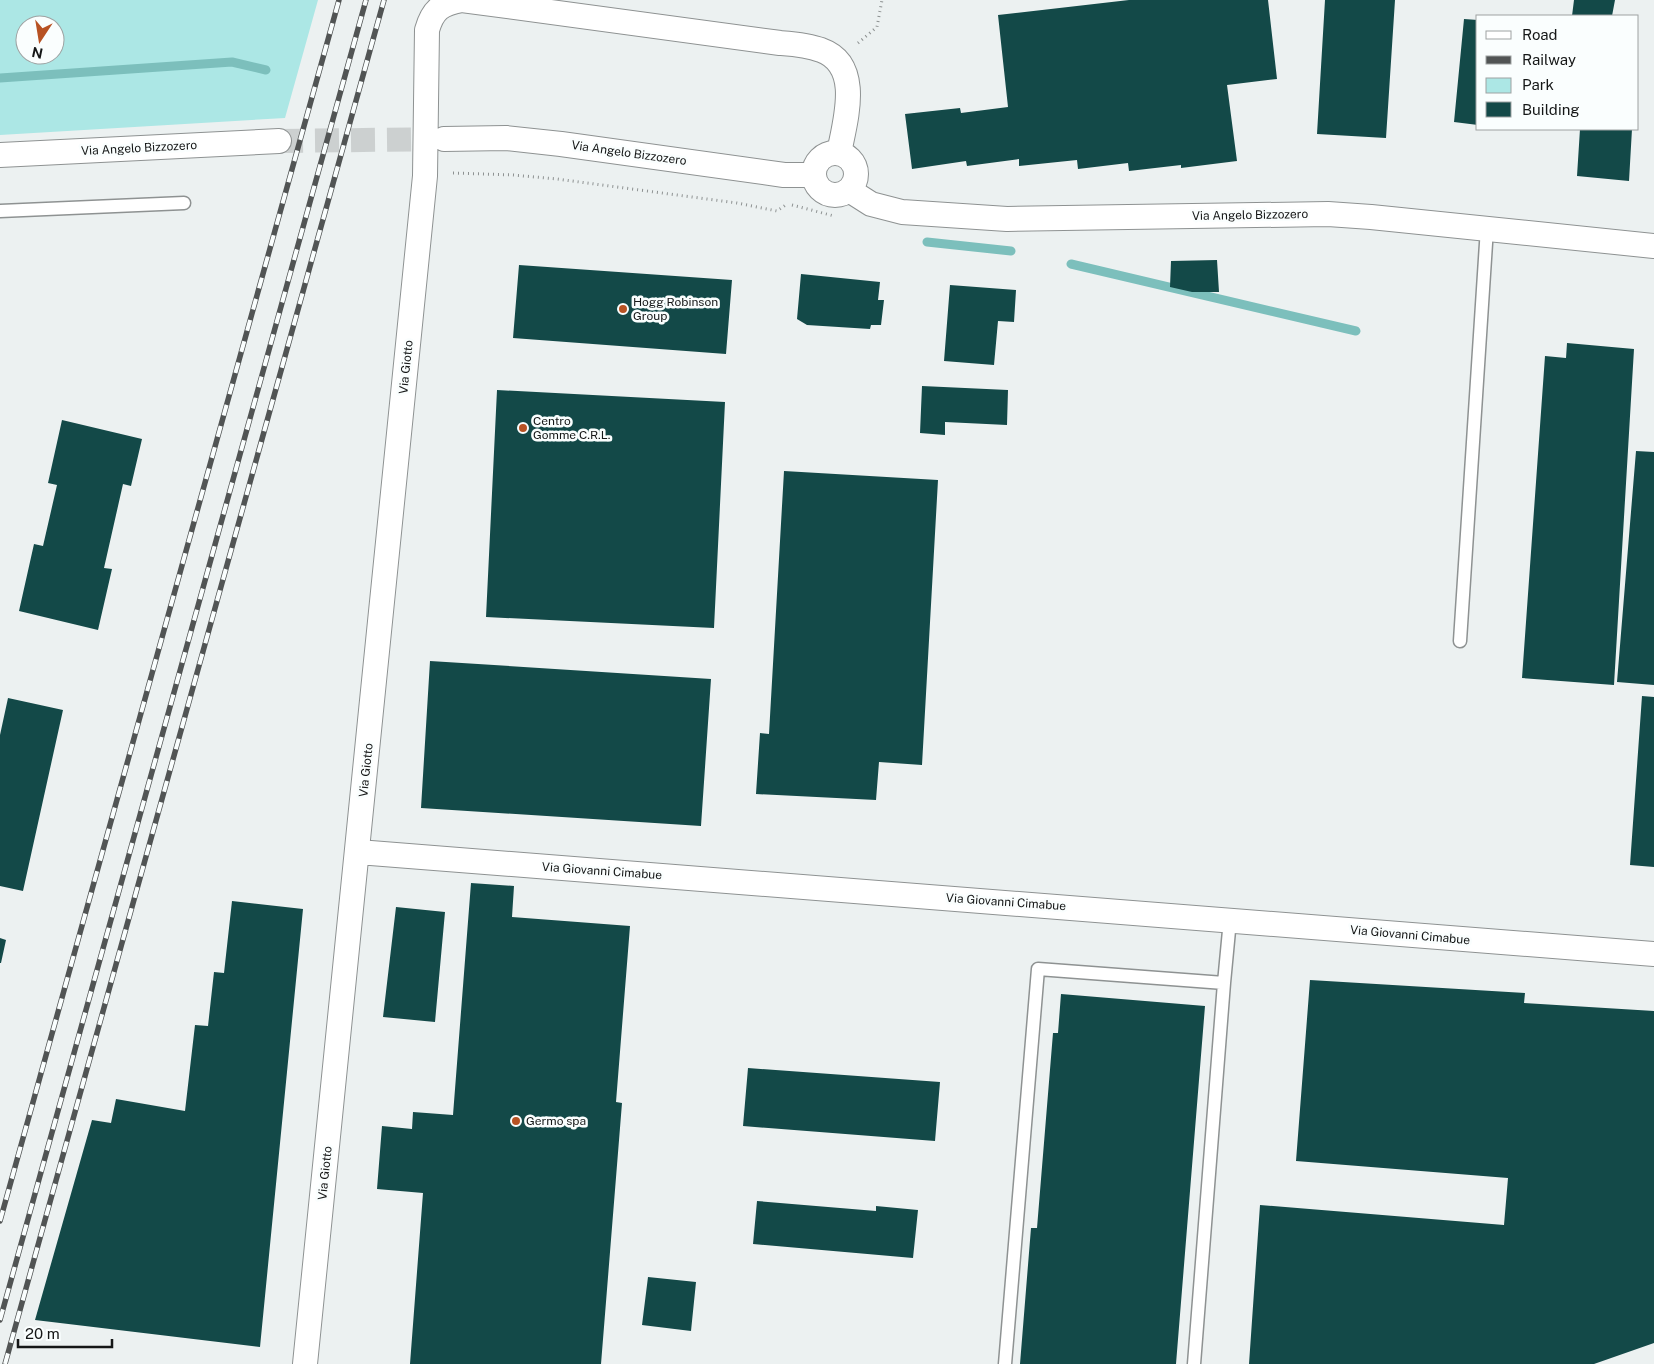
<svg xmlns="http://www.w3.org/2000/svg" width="1654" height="1364" font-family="'Public Sans',sans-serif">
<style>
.green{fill:#ace7e5;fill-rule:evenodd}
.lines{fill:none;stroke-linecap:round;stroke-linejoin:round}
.stream{stroke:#7cbfbc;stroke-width:9}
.building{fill:#134948}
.street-tunnel{stroke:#ccd0d0;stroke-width:24;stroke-dasharray:24 12;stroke-linecap:butt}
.lane-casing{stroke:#8e9292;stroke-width:15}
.street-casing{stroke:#8e9292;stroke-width:26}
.path{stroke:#8d9191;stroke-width:3;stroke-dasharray:1 4;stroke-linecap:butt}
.lane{stroke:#fff;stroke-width:12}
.street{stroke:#fff;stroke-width:24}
.rail-casing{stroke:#515454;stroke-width:5.5}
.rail{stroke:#fafefe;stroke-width:4;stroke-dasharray:11;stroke-linecap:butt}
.poi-dot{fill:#b75223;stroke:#fafefe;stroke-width:2}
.labels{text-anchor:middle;stroke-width:5;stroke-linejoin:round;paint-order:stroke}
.street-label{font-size:12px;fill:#151717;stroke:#fafefe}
.poi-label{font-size:12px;fill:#151717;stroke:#fafefe;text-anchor:start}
</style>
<rect width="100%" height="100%" fill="#ecf1f1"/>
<!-- green -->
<path class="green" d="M0,0H318L285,118L0,135ZM25,25H55V55H25Z"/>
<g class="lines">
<!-- stream -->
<path class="stream" d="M0,78L232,62L266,70
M927,242L1011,251
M1071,264L1356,331"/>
</g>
<!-- building -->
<path class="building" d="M1129,0H1268L1277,79L1227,85L1237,161L1181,168V165L1129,171L1128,163L1078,169L1077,160L1019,166V159L967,166L966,161L912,169L905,114L960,108L961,113L1008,107L998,15Z
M1325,0H1395L1386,138L1317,134Z
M1574,0H1615L1612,16H1572Z
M1464,19L1478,20V125L1454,122Z
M1580,129H1632L1629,181L1577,176Z
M1217,260L1219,292H1192L1170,287L1171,261Z
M519,265L732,280L726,354L513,338Z
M801,274L880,282L878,300H884L881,325H871L870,329L807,325L797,319Z
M950,285L1016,290L1014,322L998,321L994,365L944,361Z
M1567,343L1634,349L1614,685L1522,678L1545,356L1566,358Z
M922,386L1008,390L1007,425L945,422V435L920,433Z
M497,390L725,402L714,628L486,617Z
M62,420L142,439L131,486L123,484L104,568L112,569L98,630L19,611L34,544L43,546L57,485L48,483Z
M1636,451L1654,452V685L1617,682Z
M784,471L938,480L922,765L879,762L876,800L756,794L760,733L769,734Z
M430,661L711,679L701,826L421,808Z
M1642,696L1654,697V867L1630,865Z
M8,698L63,710L23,891L0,886V735Z
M471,883L514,886L512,917L630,926L616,1102L622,1103L601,1364H410L423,1193L377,1189L382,1126L412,1129L413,1112L453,1115Z
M232,901L303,909L260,1347L35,1320L92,1120L111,1123L116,1099L185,1111L195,1025L208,1026L214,972L224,973Z
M396,907L445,912L435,1022L383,1017Z
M0,938L6,940L1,963H0Z
M1310,980L1525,993L1524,1003L1654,1011V1343L1594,1364H1249L1260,1205L1504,1225L1508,1178L1296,1161Z
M1061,994L1205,1006L1176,1364H1020L1031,1228H1037L1053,1033H1058Z
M748,1068L940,1082L935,1141L743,1126Z
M757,1201L876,1211V1206L918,1210L913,1258L753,1244Z
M648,1277L696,1282L691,1331L642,1325Z"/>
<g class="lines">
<!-- street-tunnel -->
<path class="street-tunnel" d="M279,141L444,139"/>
<!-- lane casing -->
<g class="lane-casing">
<path id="lane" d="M0,211L184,203
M1460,641L1487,228
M1005,1364L1038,969L1224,983
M1194,1364L1224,983L1230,920"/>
</g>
<!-- street casing -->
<g class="street-casing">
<path id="street" d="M444,139L506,138L561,144L784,175H814
M814 174a21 21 0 1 1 42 0a21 21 0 1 1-42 0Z
M0,155L279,141
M849,190L871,204L902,212L1007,219L1328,214L1371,217L1654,246
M358,852L1654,954
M305,1364L425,176L427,30C433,9 441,4 462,0L780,43C793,44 808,45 821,50C863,65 845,121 839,153"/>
</g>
<!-- path -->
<path class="path" d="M858,43L877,27L882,0
M453,173L513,175L557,179L737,203L777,211L787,204
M792,205L834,216"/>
<!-- lane -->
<use href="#lane" class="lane"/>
<!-- street -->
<use href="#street" class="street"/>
<!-- rail casing -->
<g class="rail-casing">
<path id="rail" d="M0,1221L339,0
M0,1320L366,0
M5,1364L384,0"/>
</g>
<!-- rail -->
<use href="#rail" class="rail"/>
</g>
<!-- markers -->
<g class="poi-dot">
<circle cx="623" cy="309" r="5"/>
<circle cx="523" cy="428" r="5"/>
<circle cx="516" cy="1121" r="5"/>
</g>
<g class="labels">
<!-- street labels -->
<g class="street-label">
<text transform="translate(139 148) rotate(-3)" y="4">Via Angelo Bizzozero</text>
<text transform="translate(629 153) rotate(8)" y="4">Via Angelo Bizzozero</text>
<text transform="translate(1250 215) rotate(-1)" y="4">Via Angelo Bizzozero</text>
<text transform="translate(406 367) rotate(-84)" y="4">Via Giotto</text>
<text transform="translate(366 770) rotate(-84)" y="4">Via Giotto</text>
<text transform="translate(602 871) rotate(4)" y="4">Via Giovanni Cimabue</text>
<text transform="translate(1006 902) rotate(4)" y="4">Via Giovanni Cimabue</text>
<text transform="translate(1410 935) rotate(5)" y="4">Via Giovanni Cimabue</text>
<text transform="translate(325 1173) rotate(-84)" y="4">Via Giotto</text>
</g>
<!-- poi labels -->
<g class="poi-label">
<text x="633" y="306">Hogg Robinson<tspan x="633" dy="14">Group</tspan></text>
<text x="533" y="425">Centro<tspan x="533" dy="14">Gomme C.R.L.</tspan></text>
<text x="526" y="1125">Germo spa</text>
</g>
</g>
<!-- legend -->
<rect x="1476" y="15" width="162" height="115" fill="#fafefe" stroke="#9ea2a2"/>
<rect x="1486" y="31" width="25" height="8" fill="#ffffff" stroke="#9ea2a2"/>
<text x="1522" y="40" font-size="15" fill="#151717">Road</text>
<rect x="1486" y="56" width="25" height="8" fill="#515454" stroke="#9ea2a2"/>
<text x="1522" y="65" font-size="15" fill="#151717">Railway</text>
<rect x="1486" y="78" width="25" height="15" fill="#ace7e5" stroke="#9ea2a2"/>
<text x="1522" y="90" font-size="15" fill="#151717">Park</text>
<rect x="1486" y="102" width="25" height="15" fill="#134948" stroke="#9ea2a2"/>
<text x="1522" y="115" font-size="15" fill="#151717">Building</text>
<!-- north arrow -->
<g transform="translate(40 40) rotate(192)"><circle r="24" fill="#fafefe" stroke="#9ea2a2"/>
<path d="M0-4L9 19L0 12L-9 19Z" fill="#b75223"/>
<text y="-8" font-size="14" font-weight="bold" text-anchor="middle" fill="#151717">N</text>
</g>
<!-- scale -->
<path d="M18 1339v8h94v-8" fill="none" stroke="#151717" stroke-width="2.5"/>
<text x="25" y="1339" font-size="15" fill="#151717" stroke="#fafefe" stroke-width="4" paint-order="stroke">20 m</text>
</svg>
